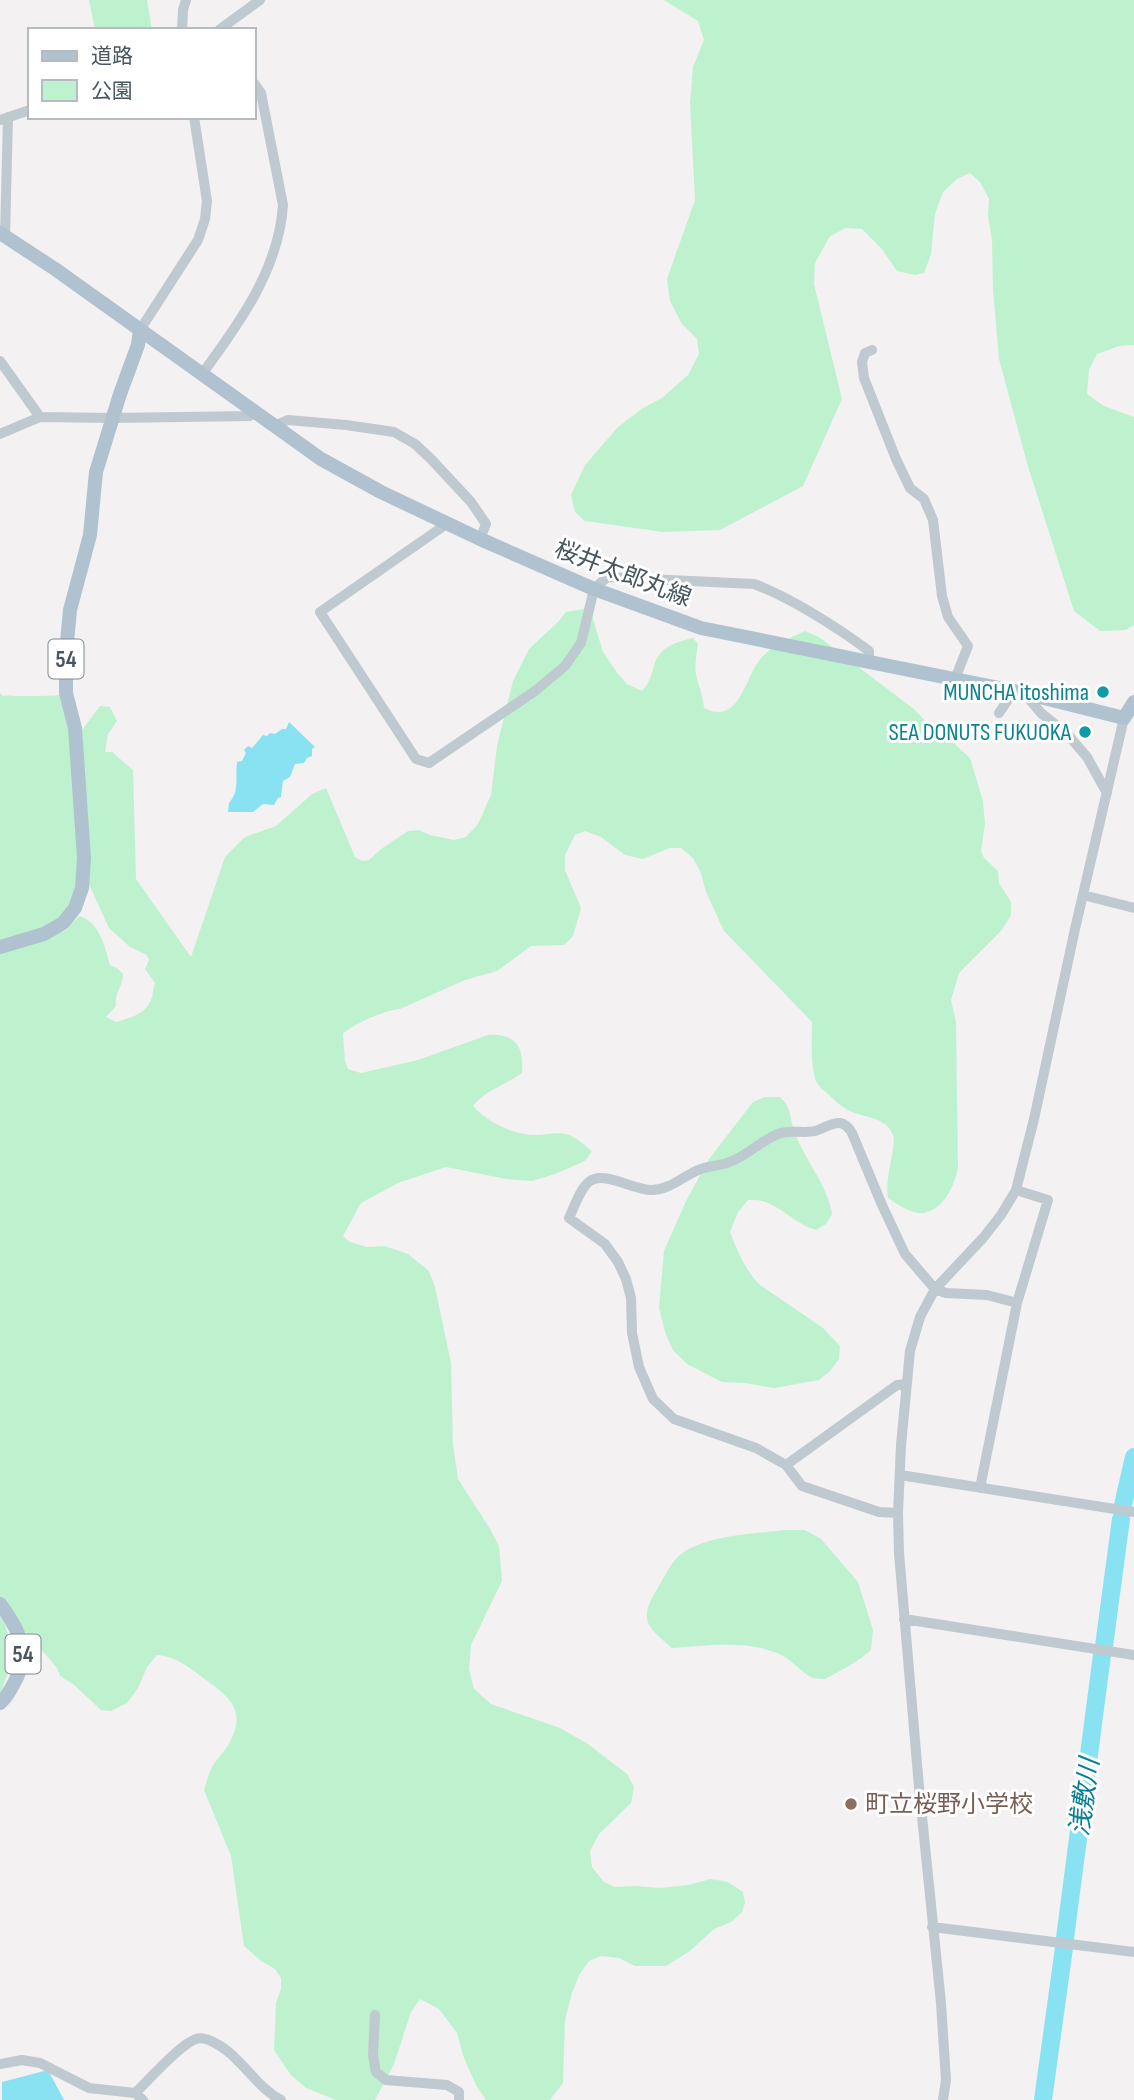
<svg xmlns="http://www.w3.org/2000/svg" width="1134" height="2100" font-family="'Sofia Sans Condensed','Noto Sans JP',sans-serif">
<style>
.green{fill:#bef2cf}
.water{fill:#89e2f1}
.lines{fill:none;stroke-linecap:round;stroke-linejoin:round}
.river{stroke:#89e2f1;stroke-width:18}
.minor{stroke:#bec9d0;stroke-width:10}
.major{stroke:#b0c2d0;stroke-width:14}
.culture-dot{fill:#0f9aa8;stroke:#fff;stroke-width:2.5}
.education-dot{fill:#8d6e63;stroke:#fff;stroke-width:2.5}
.labels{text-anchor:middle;stroke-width:6;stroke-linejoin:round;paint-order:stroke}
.shield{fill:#fff;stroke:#7f898f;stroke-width:2}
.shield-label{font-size:23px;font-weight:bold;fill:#48565f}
.street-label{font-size:24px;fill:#48565f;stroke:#fff}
.culture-label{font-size:24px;fill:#0d838f;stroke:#fff;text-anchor:end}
.education-label{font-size:24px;fill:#785e54;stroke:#fff;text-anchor:start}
.water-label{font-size:26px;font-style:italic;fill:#087f93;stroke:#fff}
</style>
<rect width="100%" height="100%" fill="#f3f1f1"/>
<!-- green -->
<path class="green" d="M89,0H147L152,30H95Z
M664,0H1134V345L1119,346L1097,354L1089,370L1087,394L1104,406L1134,417V625L1126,630L1100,631L1074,611L1027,463L999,359L993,290L992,240L988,216L989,199L980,182L970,173L957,179L943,192L935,214L931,254L924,273L915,275L897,271L881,248L862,229L846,228L830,236L815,263L814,284L842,399L803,486L720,530L663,532L585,521L575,512L571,495L585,465L618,427L643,408L662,398L688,375L699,354L697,339L682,324L670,301L667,279L695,200L690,103L693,67L704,40L698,21Z
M583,609L592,616L603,652L618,674L627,684L642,691C649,684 651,676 654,666C659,647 676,642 693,638L698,644C696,656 694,668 697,679C700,689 703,697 704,708C740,727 745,675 762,657C774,645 790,638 805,631L819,637L915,710L929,725L944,734L970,758L983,801L985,824L981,851L984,858L998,871L999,883L1011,902V915L1002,930L959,973L951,1000L956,1022L958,1168C954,1186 944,1210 923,1213C911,1214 897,1204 888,1198C884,1179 897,1145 893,1135C886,1116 862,1118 848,1110C840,1106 833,1099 827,1093C823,1090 818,1086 816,1081C810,1063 812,1041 812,1022L724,931L706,892L701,873L693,858L681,848H670L643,859L625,855L601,837L585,831L575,835L565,855V870L581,908L573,936L564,945L531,946L497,971L465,980L400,1009C387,1009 351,1025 343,1034L345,1061L348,1069L361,1073L418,1060L488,1035C517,1033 524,1048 522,1073C505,1085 484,1091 473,1106C487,1122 515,1136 537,1135C548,1135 558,1131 569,1135C577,1138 585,1146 592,1151L585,1161L555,1174L532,1181L506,1179L446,1167L398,1183L361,1203L343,1236L350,1242L367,1247L385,1246L408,1254L429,1271L435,1287L451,1363L453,1444L458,1479L490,1529L499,1546L502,1581L471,1645L469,1669L474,1689L491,1704L560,1728L588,1744L627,1774L634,1787L631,1803L599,1834L590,1851L592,1867L604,1882L615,1887L634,1886L660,1888L688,1885L711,1879L728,1882L743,1892L745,1903L742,1912L731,1922L714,1929L690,1951L666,1966H635L619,1958L601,1956L589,1961L579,1975L572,1993L565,2020L563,2083L550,2100H486L476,2085L464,2058L457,2033L439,2009L420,1999L411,2012L394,2064L375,2100H336L306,2088L291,2075L274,2050L276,2003L281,1989V1978L275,1969L261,1961L244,1946L231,1856L204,1790C206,1784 208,1776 211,1769C215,1761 222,1754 227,1747C247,1714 234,1700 206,1680C191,1669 176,1656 157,1655L147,1667L138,1688L127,1703L111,1711L101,1710L73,1684L60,1676L57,1668L30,1636L0,1608V953L67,930L72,922L80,916C100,923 105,947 110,965L117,968L123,974C123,987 114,992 116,1006L106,1017L116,1022C129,1018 145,1015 151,1000C153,995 153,988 155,983L145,969L149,960L147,955L130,947L109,928L86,878L82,730L100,706L110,707L117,721L108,734L105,752H112L133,770L136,879L191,957L225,857L245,837L276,826L312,794L326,788L355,857L362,861L369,860L381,849L408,831L419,830L430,835L454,840L466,837L478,824L491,795L497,746L513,681L529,649L558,622L566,612Z
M0,693L3,696C10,694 13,697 20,696C35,696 48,696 63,695L70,737L79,875C66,928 47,927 0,941Z
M765,1097H780C791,1108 789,1112 793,1127C802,1158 827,1182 832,1214L826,1224L816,1230C792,1224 775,1197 748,1200L738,1212L730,1232C738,1252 745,1270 760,1285L823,1328L840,1346L839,1359L830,1371L819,1380L774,1388L745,1383L722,1382L687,1364L673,1350L665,1332L659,1308L664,1251L686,1201L709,1159L753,1102Z
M784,1530H805L821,1539L858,1582L873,1630L871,1650C857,1663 841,1670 825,1679C820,1679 813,1679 809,1676C798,1669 790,1658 777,1653C744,1640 707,1646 672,1648C648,1627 638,1621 656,1591C663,1580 670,1563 680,1555C704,1535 754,1534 784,1530Z
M0,1617L5,1624L14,1657L0,1694Z"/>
<!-- water -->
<path class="water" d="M289,722L315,747L312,749V756L307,758L304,763L295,764L290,777L283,781L281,797L278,798L274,805L263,804L253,812H228L229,803C240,791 235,777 237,762L242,761L246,753L244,750L248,746L252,748L263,735L267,736L270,733L275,734L282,729H286Z
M48,2070L64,2100H2V2082Z"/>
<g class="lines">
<!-- river -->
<path class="river" d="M1123,1505L1134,1457
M1104,1646L1121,1519
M1065,1938L1102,1655
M1043,2100L1064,1948"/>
<!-- minor -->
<path class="minor" d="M182,30L183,10L186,0
M219,30L260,0
M0,120L30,110
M5,236L8,117
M140,330L198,240L205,219L207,201L194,117
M872,350L865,353L862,362L864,378L896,459L910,488L924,499L933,520L942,596L948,617L968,646L955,679
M0,361L40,417
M202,374C239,324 279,269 283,205L261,93L254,83
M274,426L288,420L346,425L394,432L415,444L431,459L471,502L486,524L480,539
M0,434L40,417L112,418L250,416L254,412
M448,523L320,612L416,759L429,763L535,691L565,666L581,643L594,589L607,577L754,584C791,598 837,627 869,651V661
M1024,693L1041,713L1068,735L1087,757L1107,793
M999,713L1014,691
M1083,895L1134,908
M786,1465L897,1385L906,1384
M900,1475L1134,1512
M980,1488L1017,1303L1048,1200L1016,1190
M898,1513L879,1512L808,1488L802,1486L786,1465L756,1448L674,1419L653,1399L639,1367L632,1333L631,1298L626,1279L618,1262L605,1244L569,1218C574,1208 580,1188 590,1181C606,1171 632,1190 652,1190C670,1190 684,1175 701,1169C709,1166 718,1166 727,1163C746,1157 760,1141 778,1134C789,1129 803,1134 815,1131C823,1129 832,1122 840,1123C846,1124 849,1128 852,1133L882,1205L905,1254L935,1289L946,1293L987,1295L1017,1303
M904,1619L1134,1655
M932,1927L1134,1952
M375,2015L373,2055L376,2072L386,2080L447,2085L459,2092V2100
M0,2064L22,2060L40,2063L89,2088L135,2093L143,2100
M135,2093C148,2081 180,2044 196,2039C208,2035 229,2051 237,2060C252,2074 262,2090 281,2100
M943,2100L946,2080L941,2003L919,1787L899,1553L898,1513L901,1445L910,1351L920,1317L935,1289L983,1238L1001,1215L1016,1190L1034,1119L1075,929L1124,718"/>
<!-- major -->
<path class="major" d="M0,233L55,269L321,459L381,492L480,539L594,589L701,628L1024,693L1124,718L1134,702
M0,947L44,934L63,923L75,908L82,888L84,858L75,728L66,693V653L70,610L90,535L96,472L120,394L138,345L140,330
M0,1604C20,1631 32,1653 13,1685C9,1692 6,1698 0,1703"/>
</g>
<!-- markers -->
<g class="culture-dot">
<circle cx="1103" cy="692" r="7"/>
<circle cx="1085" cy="732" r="7"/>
</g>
<circle class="education-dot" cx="851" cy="1804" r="7"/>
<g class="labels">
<!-- shield labels -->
<g class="shield">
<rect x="48.5" y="639.5" width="35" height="39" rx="5"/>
<rect x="5.5" y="1634.5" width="35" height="39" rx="5"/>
</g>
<g class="shield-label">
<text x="66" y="667">54</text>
<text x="23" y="1662">54</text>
</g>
<!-- street labels -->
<g class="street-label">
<text transform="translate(623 573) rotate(21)" y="8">桜井太郎丸線</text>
</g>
<!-- culture labels -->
<g class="culture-label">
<text x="1089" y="700">MUNCHA itoshima</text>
<text x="1071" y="740">SEA DONUTS FUKUOKA</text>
</g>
<!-- education labels -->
<g class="education-label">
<text x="865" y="1812">町立桜野小学校</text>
</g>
<!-- water labels -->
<g class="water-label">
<text transform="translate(1084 1797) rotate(-82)" y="9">浅敷川</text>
</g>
</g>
<!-- legend -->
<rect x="28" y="28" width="228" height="91" fill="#ffffff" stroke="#b6bbbf" stroke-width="2"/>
<rect x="42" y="51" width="35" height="10" fill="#b0c2d0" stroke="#b6bbbf" stroke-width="2"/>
<text x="91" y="63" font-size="21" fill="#48565f">道路</text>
<rect x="42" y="80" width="35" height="21" fill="#bef2cf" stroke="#b6bbbf" stroke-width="2"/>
<text x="91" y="98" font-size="21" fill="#48565f">公園</text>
</svg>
